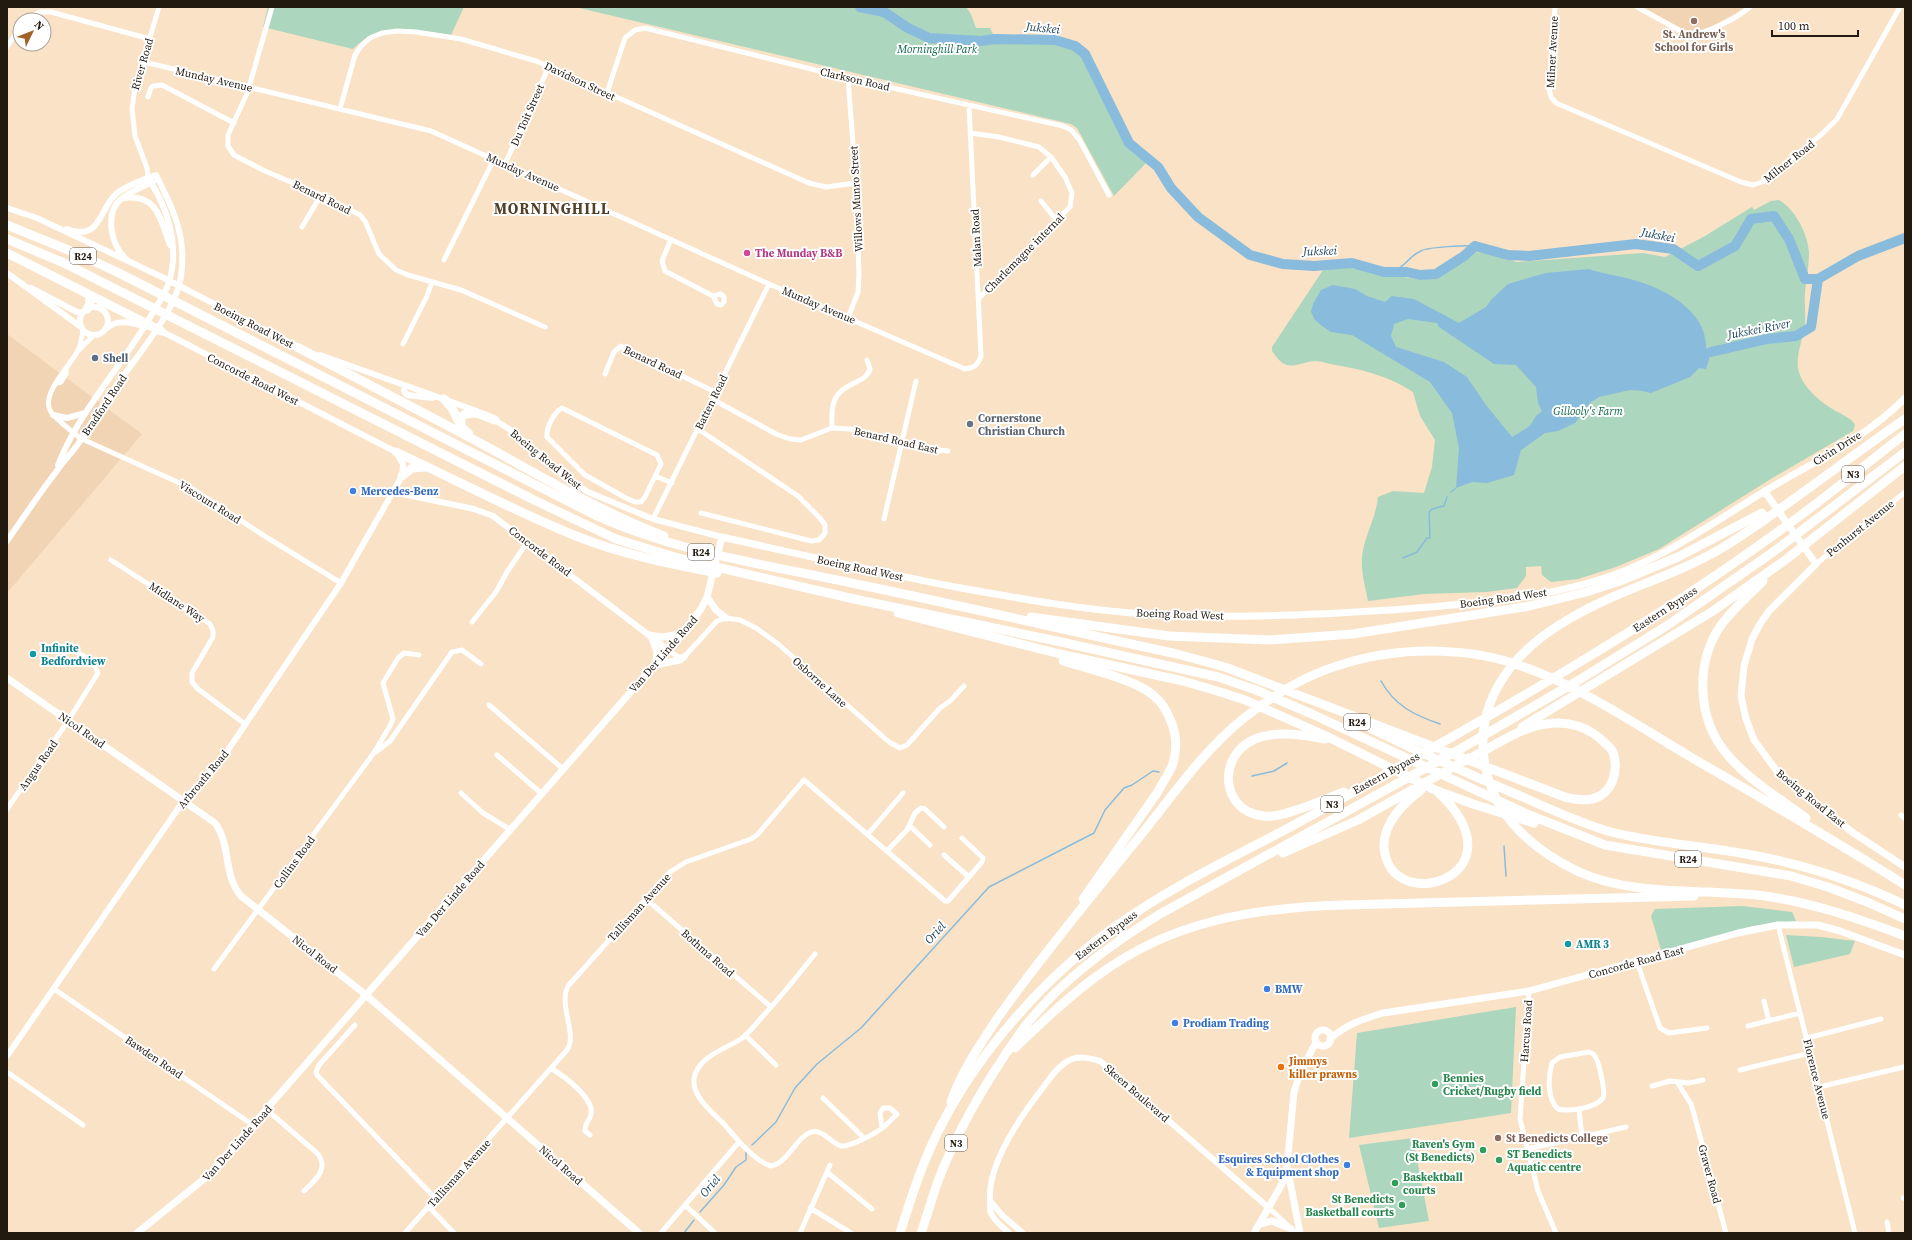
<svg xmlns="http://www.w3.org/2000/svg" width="1912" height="1240" font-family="'Source Serif 4',serif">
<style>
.built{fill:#f1d4b3}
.green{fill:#acd6be}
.water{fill:#89bbdc;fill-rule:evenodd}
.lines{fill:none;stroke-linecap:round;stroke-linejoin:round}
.stream{stroke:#89bbdc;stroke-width:1.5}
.river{stroke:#89bbdc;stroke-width:10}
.minor{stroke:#fff;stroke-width:5}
.tertiary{stroke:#fff;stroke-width:6}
.secondary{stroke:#fff;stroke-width:7}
.motorway{stroke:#fff;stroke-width:9}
.education-dot{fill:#8d6e63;stroke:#fff;stroke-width:1.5}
.hotel-dot{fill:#d1479c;stroke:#fff;stroke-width:1.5}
.service-dot{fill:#5c6f8a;stroke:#fff;stroke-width:1.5}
.worship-dot{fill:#6b7280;stroke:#fff;stroke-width:1.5}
.shop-dot{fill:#3f7fe0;stroke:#fff;stroke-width:1.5}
.culture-dot{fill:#0f9aa8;stroke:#fff;stroke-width:1.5}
.food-dot{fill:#e8710a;stroke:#fff;stroke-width:1.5}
.leisure-dot{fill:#2e9e5b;stroke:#fff;stroke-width:1.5}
.labels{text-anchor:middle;stroke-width:4;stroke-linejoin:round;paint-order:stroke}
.shield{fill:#fff;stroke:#645e57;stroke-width:1}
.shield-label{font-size:10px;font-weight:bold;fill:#22190f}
.education-label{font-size:11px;font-weight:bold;fill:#785e54;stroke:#fff}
.park-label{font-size:11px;font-style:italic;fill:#0b6843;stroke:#fff}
.street-label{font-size:11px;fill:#22190f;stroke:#fff}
.hotel-label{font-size:11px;font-weight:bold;fill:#b23c85;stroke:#fff;text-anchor:start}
.service-label{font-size:11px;font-weight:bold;fill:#4e5e75;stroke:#fff;text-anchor:start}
.worship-label{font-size:11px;font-weight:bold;fill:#5b616d;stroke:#fff;text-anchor:start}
.shop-label{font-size:11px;font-weight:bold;fill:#366cbe;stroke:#fff;text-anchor:start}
.culture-label{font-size:11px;font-weight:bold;fill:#0d838f;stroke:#fff;text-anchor:start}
.food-label{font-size:11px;font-weight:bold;fill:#c56008;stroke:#fff;text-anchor:start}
.leisure-label{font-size:11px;font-weight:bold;fill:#27864d;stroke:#fff;text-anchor:start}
.water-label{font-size:12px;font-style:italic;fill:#173f57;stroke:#fff}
.district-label{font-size:15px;font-weight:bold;letter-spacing:1px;fill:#523f27;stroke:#fff}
</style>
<rect width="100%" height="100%" fill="#f9e2c5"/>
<!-- built -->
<path class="built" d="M1644,7H1746L1705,30L1694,33L1677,28Z
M7,334L142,434L7,593Z"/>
<!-- green -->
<path class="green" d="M268,7H464L451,35C420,30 377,23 353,49L263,27Z
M575,7H966L971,14L976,28H990L995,38C1025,39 1060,34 1085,54L1129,143L1149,160L1114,196L1077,128L1071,124Z
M1779,200C1795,209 1808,234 1809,253C1809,266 1806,280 1805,293C1804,303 1806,313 1805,323C1804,338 1796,352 1798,368C1801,387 1823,405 1840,413C1845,417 1852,418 1855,425L1853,431L1774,477L1659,549L1616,567L1578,579L1551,582L1542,575L1541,566L1526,567V576L1517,588L1486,592L1424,594L1368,601C1365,586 1361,572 1362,557C1364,537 1376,518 1378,497L1393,491L1424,493L1432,467L1435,440L1420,416L1413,392C1389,376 1364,370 1336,365C1329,364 1322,361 1315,361C1306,361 1297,367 1287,365C1280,363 1276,356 1272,351V347L1325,267L1339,266L1422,280L1435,277L1475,252L1497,255L1517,262L1643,253L1665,257L1705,236L1752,207L1754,210L1771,201Z
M1742,906L1792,912L1796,921L1752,926L1667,954L1661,950L1651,916L1655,909Z
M1786,935L1821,937L1855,941L1850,954L1794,967Z
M1516,1007L1511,1113L1349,1138L1357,1033Z
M1413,1138L1429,1221L1379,1228L1359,1145Z"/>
<!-- water -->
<path class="water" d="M1589,269C1602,274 1617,275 1630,279C1662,287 1707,310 1706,348L1711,352L1706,369L1699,368L1690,377L1651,393L1642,391L1630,390L1599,397L1590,403L1575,423L1558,431L1545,433L1521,450L1514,475L1487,483L1472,482L1456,488L1459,448L1452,413L1430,382L1352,335L1331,332L1322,326L1315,320L1311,312L1313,304L1321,290L1333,285L1355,289L1367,296L1385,302L1392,296L1414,299L1459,323L1486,307L1492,299L1508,284L1546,273ZM1408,319L1437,323L1439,327L1494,364L1516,365L1536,387L1538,403L1542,411L1536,416L1530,426L1512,437L1486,405L1467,377L1444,362L1396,347L1391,336L1394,324Z"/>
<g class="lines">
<!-- stream -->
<path class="stream" d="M1384,272C1407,270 1405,258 1421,251C1427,247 1468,245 1475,246
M1451,492L1456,488
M1403,558L1417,552L1427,538H1430L1429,512L1432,509L1444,506L1447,497
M1381,681C1395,706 1414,715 1440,724
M1252,776L1274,771L1287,763
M1504,846L1506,876
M752,1145L776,1122L795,1088L817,1064L861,1028L989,887L1094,833L1105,810L1124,788L1132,785L1153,771L1159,772
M700,1212L724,1185L736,1167L746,1160V1152
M684,1233L694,1220"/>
<!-- river -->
<path class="river" d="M860,7L884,12L908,28L929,38L981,41L995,39L1055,40L1075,46L1085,54L1129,143L1158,167L1171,188L1198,217L1250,255L1283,264L1314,266L1352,263L1384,272H1407L1420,275L1436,274L1464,256L1475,246L1508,255L1529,256L1636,244L1673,249L1698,266L1735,246L1751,219L1774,216L1789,239L1805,279H1818
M1711,352L1767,339L1796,336L1811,327L1818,279L1858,256L1905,238"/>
<!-- minor -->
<path class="minor" d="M1555,7L1549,89L1551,97L1556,103L1741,182L1753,185L1762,182L1767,179L1823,133L1837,119L1900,7
M1637,7L1688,35C1705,35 1737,18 1750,7
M26,20L40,12H51L150,39
M7,47L20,27
M144,62L431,131L769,284L965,369C974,368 978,365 981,356L969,105
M249,87L272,7
M250,87L228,135V146L234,155L265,171L321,195L360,215L365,221L379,254L396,270L408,275L461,290L545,327
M607,93L625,38L635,30L645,28L848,78L1063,126L1071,130L1079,139L1109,195
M148,97L151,88L153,86L162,85L234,123
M340,109L355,55L362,45L370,38L382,33L397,31L416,32L461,39L536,61L809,183L826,187L856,183
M970,133L999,137L1039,147L1051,157L1065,177L1072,193L1070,207L979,298
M505,164L549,66
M1033,175L1051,157
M148,178L147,168L135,136L132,109L135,87L159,7
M1041,201L1057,221
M302,227L321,195
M671,239L662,261L665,271L713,296L717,304L721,305L724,302V297L721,294L713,296
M444,260L494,159
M848,318L858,292L859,275L856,183L848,78
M83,330C82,338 81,346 76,354C68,367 42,394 50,410C52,415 58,419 62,423C69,429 74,434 82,439L193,489L266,537L341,583
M403,344L427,296L432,282
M79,350L93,336
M605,374L614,352L621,346L715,392
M57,383L61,382L66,374V369
M712,399L776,434L790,439L801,440L832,428L850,429L938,450L948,451
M562,408L657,455L661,464L645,497L641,502H635L626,498L585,475L547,437C546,428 554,412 562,408Z
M832,428C832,420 831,410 834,402C839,383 866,384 870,369L867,360
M698,429L798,496L820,518L825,525V533L819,540L811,541L701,513
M655,476L672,483
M653,519L769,284
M884,519L916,381
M111,560L210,624L213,631V637L192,673V682L198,689L245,724
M1816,564L1905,492
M472,622L496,592L507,572L528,541
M667,649L678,657H684L717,621L726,618L740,620L756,628L777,643L889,742L900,748L907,745L940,708L950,701L964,686
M489,705L563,769
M376,752L390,741L452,652L462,650L481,664
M497,755L542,794
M461,793L483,813L511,830
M7,809L68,721L98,673L93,662L70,648
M1901,815L1905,819
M910,826L930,845
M868,834L903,793
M887,851L907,830L915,813L921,808L925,809L944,827
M944,855L969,877
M645,898L771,1007
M1778,925L1855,1233
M815,954C798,975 781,997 762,1017C756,1024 749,1033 741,1039C725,1049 697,1057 694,1079C692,1097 713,1113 724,1124C735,1137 754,1161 771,1166C789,1162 796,1137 811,1132C823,1129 831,1143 841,1146C850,1147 874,1134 881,1129C887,1125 892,1119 897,1114L890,1108H883L880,1113L882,1128
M1637,962L1660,1028L1669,1033L1707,1028
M214,969L373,754L390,726L393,719L383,683L398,658L404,653L419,655
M54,989L253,1125
M1529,991L1520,1119L1538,1191L1556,1233
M1764,1001L1769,1021
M355,1025L319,1065L316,1072L317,1075L436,1199
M1748,1026L1800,1013
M745,1035L776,1065
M1807,1038L1881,1019
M1589,1052C1592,1053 1595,1055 1596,1058C1599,1064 1606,1092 1603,1098C1596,1108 1569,1112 1558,1109C1547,1099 1548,1077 1552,1063L1560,1057Z
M552,1069C564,1076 594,1098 591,1114C590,1121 584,1123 585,1131L590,1135
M1740,1070L1810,1053
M7,1072L83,1125
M1677,1082L1691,1104L1694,1114L1726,1233
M1652,1086L1670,1081L1689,1083L1703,1080
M1819,1087L1904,1067
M823,1098L864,1138
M267,1110L317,1153C330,1169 315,1180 304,1191
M1582,1137L1626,1127
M1527,1149L1582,1137L1579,1110
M827,1172L872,1209
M1903,1198L1905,1199
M685,1205L715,1233
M429,1207L454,1233
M810,1208L851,1233
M1269,1208L1296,1233
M1887,1222L1889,1233
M405,1233L567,1050C578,1034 558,1006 568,986L670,872L686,862L751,839L757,835L804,780L945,901H948L982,862L983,858L962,838
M661,1233L739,1142
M800,1233L830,1165"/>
<!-- tertiary -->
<path class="tertiary" d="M124,198C158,194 160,219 170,245
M7,208L37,218L164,278L300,348
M126,259C112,246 104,215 120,200C129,192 142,187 153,182
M7,273L81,327
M31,288L77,312L83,313
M80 321a14 14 0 1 1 28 0a14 14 0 1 1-28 0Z
M107,328C118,318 134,323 146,327
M320,355L477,411
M404,385V391L407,395L432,398
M53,415L67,418L85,413
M493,419L509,429L569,479L588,492L653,519L722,537
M58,465C79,412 120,368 149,319C156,307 165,295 169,282C180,246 168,208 148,178
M393,492L474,509L493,516L667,649
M7,541C23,518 39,494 56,472C64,460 75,450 82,438C94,419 106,400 119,382C139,353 176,311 181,276C187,237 173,208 156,175C143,180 127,185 116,194C99,209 101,242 67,229
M7,1056L184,800L224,756L341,583L402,476L403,464L396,452L159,330
M990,1201L1003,1216L1023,1233
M1009,1233C1003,1227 994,1221 991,1213C989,1209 991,1205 990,1201C987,1164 1023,1113 1045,1085C1051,1077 1058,1066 1068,1061C1078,1055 1089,1058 1100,1061L1269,1208"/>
<!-- secondary -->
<path class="secondary" d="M1765,492L1816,564L1769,611L1760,624L1752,639L1744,666L1741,696L1746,719L1754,740L1779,774L1852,832L1905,867
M707,597L716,610L726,618
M649,635L663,637L680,634
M652,638L657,652L656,662
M654,665L680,660L684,657
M7,678L215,823C231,844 223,875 241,896L366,995L639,1233
M1315 1038a8 8 0 1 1 16 0a8 8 0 1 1-16 0Z
M1330,1039C1345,1025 1363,1019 1383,1013L1529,991L1738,933L1778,925H1818L1840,931L1905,955
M1288,1171L1300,1233
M1260,1224L1272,1221L1291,1229
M137,1233L209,1175L683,632L701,609L707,597L722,537C802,555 881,573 961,588C1022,599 1084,610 1146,614C1227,619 1309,615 1390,610C1456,605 1524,601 1588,583C1653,566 1708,526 1765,491C1813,462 1865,439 1905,398
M1254,1233L1286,1177L1294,1092L1300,1073L1316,1042"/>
<!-- motorway -->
<path class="motorway" d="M7,225L78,254L117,272L597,516C679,553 768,565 856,584C963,606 1070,631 1177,654L1225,667L1565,797C1574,799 1582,801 1592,799C1613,794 1619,770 1613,752C1611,748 1607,745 1605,743C1589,727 1568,720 1546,724C1521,727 1496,745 1474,756
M7,239L64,263L536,501L616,539L678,558L854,599L1052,640L1218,677L1256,690L1312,714L1527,814L1605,845L1791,876L1828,887L1867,902L1905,919
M7,253L161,331
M87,309C91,303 91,301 88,294
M297,347C362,381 428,415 493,450C549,481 604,513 664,536
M444,399L452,408L461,426
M1905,419C1845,460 1788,506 1727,545C1677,576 1619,589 1569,619C1513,651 1471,703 1486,770C1497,819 1535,851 1579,872C1632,896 1700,889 1757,895C1808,901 1857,918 1905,936
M469,434L461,427V417C471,408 484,416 495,420
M396,452C456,480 514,511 576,536C621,554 670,564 717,573
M402,476L412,468L425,467
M1763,581C1749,595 1733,609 1721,625C1695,663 1697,718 1726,753C1747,779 1779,798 1806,818
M898,613L1060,654L1183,681L1217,691L1245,700L1324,735L1435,790L1473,804L1534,823
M1031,617L1169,636L1270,640L1353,634L1530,606L1586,592L1620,581L1678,557L1762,513
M1063,661C1086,668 1137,680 1154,696C1163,703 1168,713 1172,724C1177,737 1177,753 1172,766C1168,775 1162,784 1157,793L1083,899
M1522,727L1713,611L1784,561L1905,466
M1372,729C1420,753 1469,774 1518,795C1548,808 1579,823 1611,832C1658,844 1708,846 1757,856C1809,866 1857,882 1905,905
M1325,739C1302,735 1277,730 1255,739C1217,755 1220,811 1263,816C1282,819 1324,799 1344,792
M1421,790C1403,803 1383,824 1384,847C1389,919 1527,876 1438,792
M1283,853L1358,820L1469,758
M1015,1048C1041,1023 1067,998 1097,976C1171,921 1253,908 1343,905L1694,896
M951,1102C961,1072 981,1043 999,1016C1040,958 1086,903 1131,847C1167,804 1200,753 1244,718C1272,696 1306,675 1340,665C1399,646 1470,646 1527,668C1584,689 1637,725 1689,756C1761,798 1834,840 1905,885
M900,1233C912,1195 924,1157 943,1122C982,1048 1048,974 1116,926C1170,887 1236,856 1294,825C1387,774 1479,723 1570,668C1649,621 1727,570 1801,515C1836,489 1870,461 1905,434
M921,1233C927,1216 932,1198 938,1181C957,1131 989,1077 1020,1033C1054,986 1111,944 1160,914L1462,748L1579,680L1668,625L1776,550L1905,452"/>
</g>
<!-- markers -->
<g class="education-dot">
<circle cx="1694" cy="21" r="4"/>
<circle cx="1498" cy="1138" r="4"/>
</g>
<circle class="hotel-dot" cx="747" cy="253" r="4"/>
<circle class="service-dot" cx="95" cy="358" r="4"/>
<circle class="worship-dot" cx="970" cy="424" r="4"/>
<g class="shop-dot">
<circle cx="353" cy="491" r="4"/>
<circle cx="1267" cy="989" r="4"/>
<circle cx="1175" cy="1023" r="4"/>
<circle cx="1347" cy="1165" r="4"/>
</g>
<g class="culture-dot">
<circle cx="33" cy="654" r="4"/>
<circle cx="1568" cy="944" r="4"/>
</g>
<circle class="food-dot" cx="1281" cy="1067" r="4"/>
<g class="leisure-dot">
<circle cx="1435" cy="1084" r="4"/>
<circle cx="1483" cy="1150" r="4"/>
<circle cx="1499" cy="1160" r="4"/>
<circle cx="1395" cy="1183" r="4"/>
<circle cx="1402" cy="1205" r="4"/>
</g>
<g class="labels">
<!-- shield labels -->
<g class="shield">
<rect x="70" y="248" width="26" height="16" rx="3"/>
<rect x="1842" y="466" width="22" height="16" rx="3"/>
<rect x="688" y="544" width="26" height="16" rx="3"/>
<rect x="1344" y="714" width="26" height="16" rx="3"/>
<rect x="1321" y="796" width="22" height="16" rx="3"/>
<rect x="1675" y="851" width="26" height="16" rx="3"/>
<rect x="945" y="1135" width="22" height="16" rx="3"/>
</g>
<g class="shield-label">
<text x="83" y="260">R24</text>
<text x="1853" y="478">N3</text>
<text x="701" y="556">R24</text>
<text x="1357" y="726">R24</text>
<text x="1332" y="808">N3</text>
<text x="1688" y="863">R24</text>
<text x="956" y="1147">N3</text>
</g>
<!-- education labels -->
<g class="education-label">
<text x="1694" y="38">St. Andrew's<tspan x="1694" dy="13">School for Girls</tspan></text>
<text x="1506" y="1142" text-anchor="start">St Benedicts College</text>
</g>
<!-- park labels -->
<g class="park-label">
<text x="937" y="53">Morninghill Park</text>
<text x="1588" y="415">Gillooly's Farm</text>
</g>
<!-- street labels -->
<g class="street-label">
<text transform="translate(1552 52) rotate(-87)" y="4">Milner Avenue</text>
<text transform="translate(142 64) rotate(-74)" y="4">River Road</text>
<text transform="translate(214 79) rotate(13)" y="4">Munday Avenue</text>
<text transform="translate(855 79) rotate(13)" y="4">Clarkson Road</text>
<text transform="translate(580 81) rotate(25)" y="4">Davidson Street</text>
<text transform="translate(527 115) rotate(-66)" y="4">Du Toit Street</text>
<text transform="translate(1789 161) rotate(-38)" y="4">Milner Road</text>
<text transform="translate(523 172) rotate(24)" y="4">Munday Avenue</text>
<text transform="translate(322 197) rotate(26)" y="4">Benard Road</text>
<text transform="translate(856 199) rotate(-93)" y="4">Willows Munro Street</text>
<text transform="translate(976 238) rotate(-93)" y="4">Malan Road</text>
<text transform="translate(1024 253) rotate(-45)" y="4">Charlemagne internal</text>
<text transform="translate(819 305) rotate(23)" y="4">Munday Avenue</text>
<text transform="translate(254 325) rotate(27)" y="4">Boeing Road West</text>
<text transform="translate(653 362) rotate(25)" y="4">Benard Road</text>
<text transform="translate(253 379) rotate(27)" y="4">Concorde Road West</text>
<text transform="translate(711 402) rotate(-64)" y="4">Batten Road</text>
<text transform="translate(104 405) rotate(-56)" y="4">Bradford Road</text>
<text transform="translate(896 440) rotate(13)" y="4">Benard Road East</text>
<text transform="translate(1837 448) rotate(-32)" y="4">Civin Drive</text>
<text transform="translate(546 459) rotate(39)" y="4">Boeing Road West</text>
<text transform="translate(210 502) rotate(32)" y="4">Viscount Road</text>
<text transform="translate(1860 528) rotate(-39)" y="4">Penhurst Avenue</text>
<text transform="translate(540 551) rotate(37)" y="4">Concorde Road</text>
<text transform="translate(860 568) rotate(12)" y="4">Boeing Road West</text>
<text transform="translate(1503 598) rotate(-8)" y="4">Boeing Road West</text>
<text transform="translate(177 602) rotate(33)" y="4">Midlane Way</text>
<text transform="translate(1665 609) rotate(-33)" y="4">Eastern Bypass</text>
<text transform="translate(1180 614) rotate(2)" y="4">Boeing Road West</text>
<text transform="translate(663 654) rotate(-49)" y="4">Van Der Linde Road</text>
<text transform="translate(820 682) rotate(42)" y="4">Osborne Lane</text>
<text transform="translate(82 730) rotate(35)" y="4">Nicol Road</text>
<text transform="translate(38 765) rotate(-55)" y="4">Angus Road</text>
<text transform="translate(1386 773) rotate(-29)" y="4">Eastern Bypass</text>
<text transform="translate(203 779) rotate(-50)" y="4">Arbroath Road</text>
<text transform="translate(1811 798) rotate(39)" y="4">Boeing Road East</text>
<text transform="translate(294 862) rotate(-54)" y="4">Collins Road</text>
<text transform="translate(450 899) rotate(-49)" y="4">Van Der Linde Road</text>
<text transform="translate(639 907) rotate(-48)" y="4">Tallisman Avenue</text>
<text transform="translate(1106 935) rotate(-37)" y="4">Eastern Bypass</text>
<text transform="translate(708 953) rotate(41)" y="4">Bothma Road</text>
<text transform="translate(315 954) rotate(38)" y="4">Nicol Road</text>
<text transform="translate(1636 962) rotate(-15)" y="4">Concorde Road East</text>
<text transform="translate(1526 1031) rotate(-86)" y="4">Harcus Road</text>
<text transform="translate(154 1057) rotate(34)" y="4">Bawden Road</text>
<text transform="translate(1817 1079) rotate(76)" y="4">Florence Avenue</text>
<text transform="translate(1137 1093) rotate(41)" y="4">Skeen Boulevard</text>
<text transform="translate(237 1143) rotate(-48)" y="4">Van Der Linde Road</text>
<text transform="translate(561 1165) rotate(41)" y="4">Nicol Road</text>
<text transform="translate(459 1173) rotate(-48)" y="4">Tallisman Avenue</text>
<text transform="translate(1710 1174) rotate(75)" y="4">Graver Road</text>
</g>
<!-- hotel labels -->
<g class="hotel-label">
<text x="755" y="257">The Munday B&amp;B</text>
</g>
<!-- service labels -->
<g class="service-label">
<text x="103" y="362">Shell</text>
</g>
<!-- worship labels -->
<g class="worship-label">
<text x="978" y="422">Cornerstone<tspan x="978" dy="13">Christian Church</tspan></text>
</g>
<!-- shop labels -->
<g class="shop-label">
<text x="361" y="495">Mercedes-Benz</text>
<text x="1275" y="993">BMW</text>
<text x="1183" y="1027">Prodiam Trading</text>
<text x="1339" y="1163" text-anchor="end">Esquires School Clothes<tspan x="1339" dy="13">&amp; Equipment shop</tspan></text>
</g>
<!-- culture labels -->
<g class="culture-label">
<text x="41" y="652">Infinite<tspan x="41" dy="13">Bedfordview</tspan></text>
<text x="1576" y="948">AMR 3</text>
</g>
<!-- food labels -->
<g class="food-label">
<text x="1289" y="1065">Jimmys<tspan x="1289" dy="13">killer prawns</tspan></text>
</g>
<!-- leisure labels -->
<g class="leisure-label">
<text x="1443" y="1082">Bennies<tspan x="1443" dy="13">Cricket/Rugby field</tspan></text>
<text x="1475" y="1148" text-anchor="end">Raven's Gym<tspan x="1475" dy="13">(St Benedicts)</tspan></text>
<text x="1507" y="1158">ST Benedicts<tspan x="1507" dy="13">Aquatic centre</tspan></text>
<text x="1403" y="1181">Baskektball<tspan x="1403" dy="13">courts</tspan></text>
<text x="1394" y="1203" text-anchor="end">St Benedicts<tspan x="1394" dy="13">Basketball courts</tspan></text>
</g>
<!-- water labels -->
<g class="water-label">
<text transform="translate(1043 28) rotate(5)" y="4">Jukskei</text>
<text transform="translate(1658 235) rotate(11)" y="4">Jukskei</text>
<text transform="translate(1320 251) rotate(-2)" y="4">Jukskei</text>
<text transform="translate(1759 329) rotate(-11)" y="4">Jukskei River</text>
<text transform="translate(935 933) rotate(-48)" y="4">Oriel</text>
<text transform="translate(710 1186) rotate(-50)" y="4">Oriel</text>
</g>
<!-- district labels -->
<g class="district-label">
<text x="552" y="214">MORNINGHILL</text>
</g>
</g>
<!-- border -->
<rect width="1912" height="1240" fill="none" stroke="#22190f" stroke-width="16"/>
<!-- north arrow -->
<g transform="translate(32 32) rotate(47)"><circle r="19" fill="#ffffff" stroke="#a7a39f"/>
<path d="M0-3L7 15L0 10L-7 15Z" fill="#a2632a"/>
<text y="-6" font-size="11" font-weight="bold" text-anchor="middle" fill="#22190f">N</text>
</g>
<!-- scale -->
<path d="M1772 30v6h86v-6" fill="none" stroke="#22190f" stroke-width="2"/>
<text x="1778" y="30" font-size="12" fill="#22190f" stroke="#ffffff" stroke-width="3" paint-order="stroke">100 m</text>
</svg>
